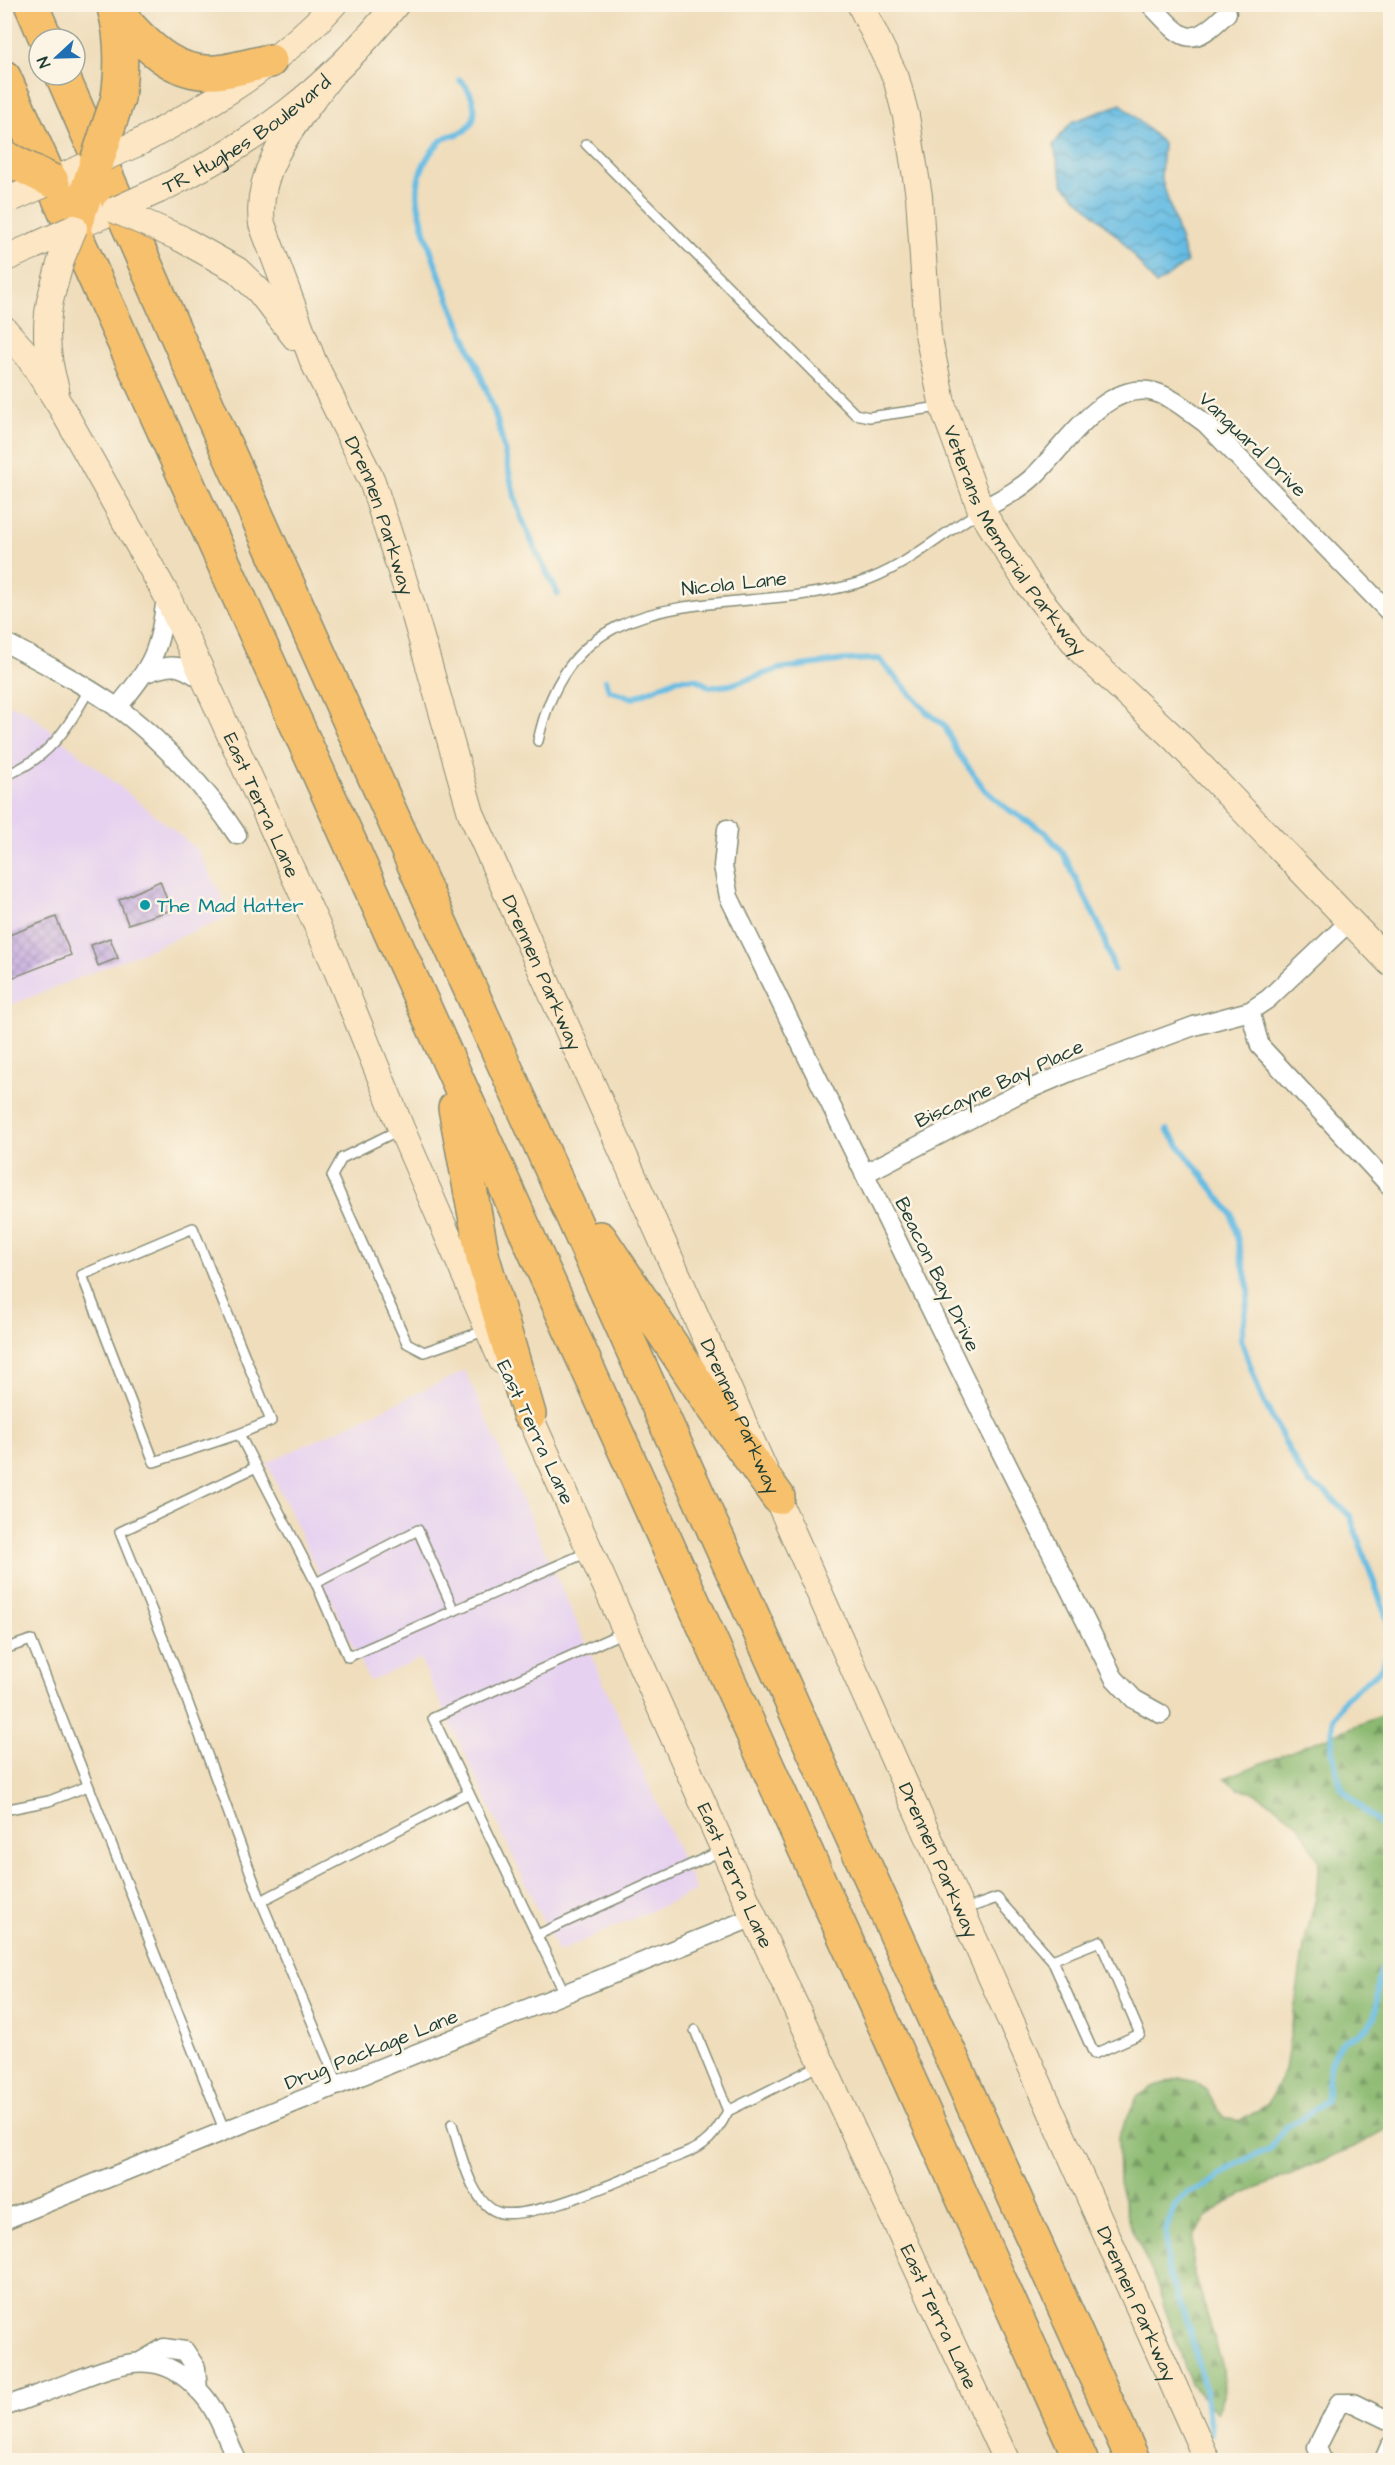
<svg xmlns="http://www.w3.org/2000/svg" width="1395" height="2465" font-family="'Architects Daughter',sans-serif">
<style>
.built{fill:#e6d2f0}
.forest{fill:url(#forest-firs);stroke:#567c53;stroke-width:1.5}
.water{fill:url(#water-waves);stroke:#427c8c;stroke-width:1.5}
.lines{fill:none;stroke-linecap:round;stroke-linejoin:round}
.stream{stroke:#66bce3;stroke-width:6}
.building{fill:url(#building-cross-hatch)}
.lane-casing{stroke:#878d78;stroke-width:12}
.street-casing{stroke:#878d78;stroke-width:21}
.secondary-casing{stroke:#878d78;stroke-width:28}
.highway-casing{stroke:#878d78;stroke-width:36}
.lane{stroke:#fff;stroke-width:9}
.street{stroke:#fff;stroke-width:18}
.secondary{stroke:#fce6c4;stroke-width:26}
.highway{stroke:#f7c06c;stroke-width:33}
.secondary-bridge-casing{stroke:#878d78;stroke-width:28;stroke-linecap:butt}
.highway-bridge-casing{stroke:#878d78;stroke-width:36;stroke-linecap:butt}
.secondary-bridge{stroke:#fce6c4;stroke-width:26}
.highway-bridge{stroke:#f7c06c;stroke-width:33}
.culture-dot{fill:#0f9aa8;stroke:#fcf5e5;stroke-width:2}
.labels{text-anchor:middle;stroke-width:5;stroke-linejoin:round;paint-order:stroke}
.street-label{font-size:20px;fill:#1f3d34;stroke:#fcf5e5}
.culture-label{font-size:20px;fill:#0d838f;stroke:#fcf5e5;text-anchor:start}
</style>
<defs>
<pattern id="forest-firs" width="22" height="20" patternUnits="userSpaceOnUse" patternTransform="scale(1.5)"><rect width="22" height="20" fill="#8cba72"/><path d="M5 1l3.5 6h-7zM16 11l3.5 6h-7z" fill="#72985e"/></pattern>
<pattern id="water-waves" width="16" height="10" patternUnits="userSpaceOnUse" patternTransform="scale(1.5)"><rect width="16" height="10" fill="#66bce3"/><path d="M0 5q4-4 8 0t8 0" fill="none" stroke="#539ab9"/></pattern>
<pattern id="building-cross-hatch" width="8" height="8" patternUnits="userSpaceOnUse" patternTransform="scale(1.5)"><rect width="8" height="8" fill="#c2a8df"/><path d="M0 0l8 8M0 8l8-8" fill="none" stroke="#9d8ab6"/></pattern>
</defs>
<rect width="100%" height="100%" fill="#fcf5e5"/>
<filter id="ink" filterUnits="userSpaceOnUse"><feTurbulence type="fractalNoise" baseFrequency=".0167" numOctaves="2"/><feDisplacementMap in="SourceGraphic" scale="12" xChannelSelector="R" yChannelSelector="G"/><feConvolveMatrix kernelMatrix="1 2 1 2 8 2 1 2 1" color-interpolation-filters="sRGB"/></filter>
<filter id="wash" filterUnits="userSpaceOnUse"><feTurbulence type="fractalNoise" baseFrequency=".008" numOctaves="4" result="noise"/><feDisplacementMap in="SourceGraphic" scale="24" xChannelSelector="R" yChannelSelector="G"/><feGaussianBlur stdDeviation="1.35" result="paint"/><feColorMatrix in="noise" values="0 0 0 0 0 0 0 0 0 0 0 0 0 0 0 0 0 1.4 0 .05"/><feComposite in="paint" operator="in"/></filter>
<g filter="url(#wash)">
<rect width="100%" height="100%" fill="#efddbb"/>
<!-- built -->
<path class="built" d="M4,704L24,709L198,850L232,916L11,1005L4,988Z
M465,1371L696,1891L558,1952L420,1659L369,1681L267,1463Z"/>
<!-- forest -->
<path class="forest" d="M1390,1712V2127L1358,2145L1226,2202L1205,2220L1194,2235L1192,2264L1223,2368L1224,2395L1217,2413L1191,2384L1153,2274L1132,2230L1119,2182L1118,2137L1137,2097L1153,2087L1179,2078L1196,2082L1207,2091L1223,2117L1239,2122L1267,2105L1285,2070L1305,1940L1316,1898L1319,1860L1298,1824L1276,1806L1252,1791L1238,1789L1225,1778Z"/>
<!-- water -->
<path class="water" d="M1121,104L1163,143L1161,177L1187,262L1156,285L1123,242L1064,185L1053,145L1072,122Z"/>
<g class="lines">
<!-- stream -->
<path class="stream" d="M460,80C475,94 483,121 460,133C454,136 448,135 443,139C423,157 413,182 419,208C435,280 472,345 495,414C505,444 508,477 518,507C528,537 543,566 558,594
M606,680L609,690L633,698L677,679H696L710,687L730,685L779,669L845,660L879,659L928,713L944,725L958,753L985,790L1006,808L1045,832L1063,853L1100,927L1114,970
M1167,1130L1232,1214L1249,1291L1241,1339L1261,1396L1300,1471L1310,1483L1326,1493L1350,1516L1389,1624L1388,1655L1379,1671L1345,1698L1333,1719L1332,1748L1337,1775L1343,1790L1390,1834
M1211,2434L1205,2390L1190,2331L1167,2268L1166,2230L1175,2205L1188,2193L1206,2186L1235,2165L1269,2149L1286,2127L1309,2114L1326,2100C1329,2083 1328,2060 1339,2046C1350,2034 1368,2035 1374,2017C1382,1991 1371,1984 1390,1955"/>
</g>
<g id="blocks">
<!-- building -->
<path class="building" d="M160,881L171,910L128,924L119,900Z
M56,917L71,955L4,981V937Z
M110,938L118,958L98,966L91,945Z"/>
</g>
</g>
<g filter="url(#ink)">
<use href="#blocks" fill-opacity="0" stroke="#878d78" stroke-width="1.5"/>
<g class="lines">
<!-- lane casing -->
<g class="lane-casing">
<path id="lane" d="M586,144L855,414L869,417L940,407
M538,741C576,566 731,621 858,583C904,569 938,536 979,512
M4,776C50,758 66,730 89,690
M401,1129L342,1158L332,1176L407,1343L424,1352L487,1330
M239,1434L154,1462L82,1275L193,1228L271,1421L239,1434L316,1583L348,1657L588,1552
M254,1468L120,1532L177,1673L261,1901
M316,1583L418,1530L454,1611
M4,1649L31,1640L225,2132
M4,1810L49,1801L88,1786
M963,1910L997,1898L1052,1960L1094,2054L1140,2034L1100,1941L1052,1960
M537,1935L723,1850
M565,1994L433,1718L624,1632
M695,2030L728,2111
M339,2086L261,1901L469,1793
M452,2124C460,2149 471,2207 501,2213C538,2219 630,2176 666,2161C677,2156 693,2152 703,2144C714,2136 722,2123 728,2111L820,2065"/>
</g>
<!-- street casing -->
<g class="street-casing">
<path id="street" d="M1150,4C1184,40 1188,51 1227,13
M981,510C999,500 1020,490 1035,475C1065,446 1105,380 1154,392C1173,397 1189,412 1205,423L1390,613
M4,642C42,662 80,682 115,706C158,736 209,791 237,835
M146,673C176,662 180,665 206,682
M117,708C153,664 160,652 166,596
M727,829L723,866L729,897L985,1420L1114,1678L1134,1699L1161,1714
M1250,1011L1260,1046L1390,1186
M864,1174L1016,1095L1072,1071L1194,1026L1250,1011L1268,999L1349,922
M4,2220L754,1917
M140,2362L164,2348L185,2351L196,2368L198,2390
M4,2407C28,2398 51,2390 74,2381C125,2361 162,2347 203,2395C218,2412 227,2440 237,2460
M1322,2460L1317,2447L1339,2403H1353L1390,2421
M1384,2460L1390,2446"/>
</g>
<!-- secondary casing -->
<g class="secondary-casing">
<g id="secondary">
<path id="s1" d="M860,4L896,78L906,116L919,196L928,334L943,407L981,510L1028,584L1082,652L1175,739L1390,963"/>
<path id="s2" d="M331,75C299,120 254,165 262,224L313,361L372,481L412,606L471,813L1207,2460"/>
<path d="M138,143C208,106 280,64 334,4"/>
<path d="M52,181L97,161"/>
<path id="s3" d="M159,190C255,143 329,89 396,4"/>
<path d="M74,228L115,210"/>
<path d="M180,238L237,270L259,291L295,337"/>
<path d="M4,259L34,246"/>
<path d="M53,289C43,323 46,356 56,389"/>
<path id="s4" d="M4,329L28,356L61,407L166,594L334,963L401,1128L502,1361"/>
<path id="s5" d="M522,1399L754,1917L1006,2460"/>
</g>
</g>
<!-- highway casing -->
<g class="highway-casing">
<path id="highway" d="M31,4L46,39
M114,8C123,38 122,68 118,98
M115,11C145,43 174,80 224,71C239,69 254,64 270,61
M62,75L225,445L1133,2460
M4,77L1081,2460
M74,228L97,161
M455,1108L483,1258L529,1414
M600,1238L709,1401L778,1497"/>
</g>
<!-- lane -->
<use href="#lane" class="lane"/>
<!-- street -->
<use href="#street" class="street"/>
<!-- secondary -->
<use href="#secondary" class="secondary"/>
<!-- highway -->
<use href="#highway" class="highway"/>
<!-- secondary-bridge casing -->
<g class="secondary-bridge-casing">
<path id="secondary-bridge" d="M97,161L138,143
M13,198L52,181
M115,210L180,238
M115,210L159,190
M34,246L74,228
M53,289L62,257L74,228"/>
</g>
<!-- highway-bridge casing -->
<g class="highway-bridge-casing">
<path id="highway-bridge" d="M4,157L52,181
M97,161L118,98"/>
</g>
<!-- secondary-bridge -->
<use href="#secondary-bridge" class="secondary-bridge"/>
<!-- highway-bridge -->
<use href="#highway-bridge" class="highway-bridge"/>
</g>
</g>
<!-- markers -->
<circle class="culture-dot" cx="145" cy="905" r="6"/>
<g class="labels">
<!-- street labels -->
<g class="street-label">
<text dy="7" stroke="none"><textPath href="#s3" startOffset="104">TR Hughes Boulevard</textPath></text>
<text transform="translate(1253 444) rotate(44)" y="7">Vanguard Drive</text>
<text dy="7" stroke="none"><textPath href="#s2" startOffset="484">Drennen Parkway</textPath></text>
<text dy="7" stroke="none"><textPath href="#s1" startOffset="568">Veterans Memorial Parkway</textPath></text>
<text transform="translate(734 583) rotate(-6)" y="7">Nicola Lane</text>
<text dy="7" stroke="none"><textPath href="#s4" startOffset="543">East Terra Lane</textPath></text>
<text dy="7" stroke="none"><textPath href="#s2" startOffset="970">Drennen Parkway</textPath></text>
<text transform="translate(999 1083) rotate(-25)" y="7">Biscayne Bay Place</text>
<text transform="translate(938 1274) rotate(64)" y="7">Beacon Bay Drive</text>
<text dy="7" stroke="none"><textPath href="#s2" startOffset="1456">Drennen Parkway</textPath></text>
<text transform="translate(536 1432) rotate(65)" y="7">East Terra Lane</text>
<text dy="7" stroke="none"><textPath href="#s2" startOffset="1942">Drennen Parkway</textPath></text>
<text dy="7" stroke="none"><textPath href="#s5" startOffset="522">East Terra Lane</textPath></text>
<text transform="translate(371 2049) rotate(-22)" y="7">Drug Package Lane</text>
<text dy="7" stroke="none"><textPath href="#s2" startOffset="2428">Drennen Parkway</textPath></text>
<text dy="7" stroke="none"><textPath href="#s5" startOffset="1008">East Terra Lane</textPath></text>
</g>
<!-- culture labels -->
<g class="culture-label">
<text x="157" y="912">The Mad Hatter</text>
</g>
</g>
<!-- margin -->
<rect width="1395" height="2465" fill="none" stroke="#fcf5e5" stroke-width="24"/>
<!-- north arrow -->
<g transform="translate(57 57) rotate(248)"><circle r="28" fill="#fcf5e5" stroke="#a4ab9e" stroke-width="1.5"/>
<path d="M0-4.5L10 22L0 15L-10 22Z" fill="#1f6fb2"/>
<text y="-9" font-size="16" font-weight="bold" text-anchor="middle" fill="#1f3d34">N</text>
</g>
</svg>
